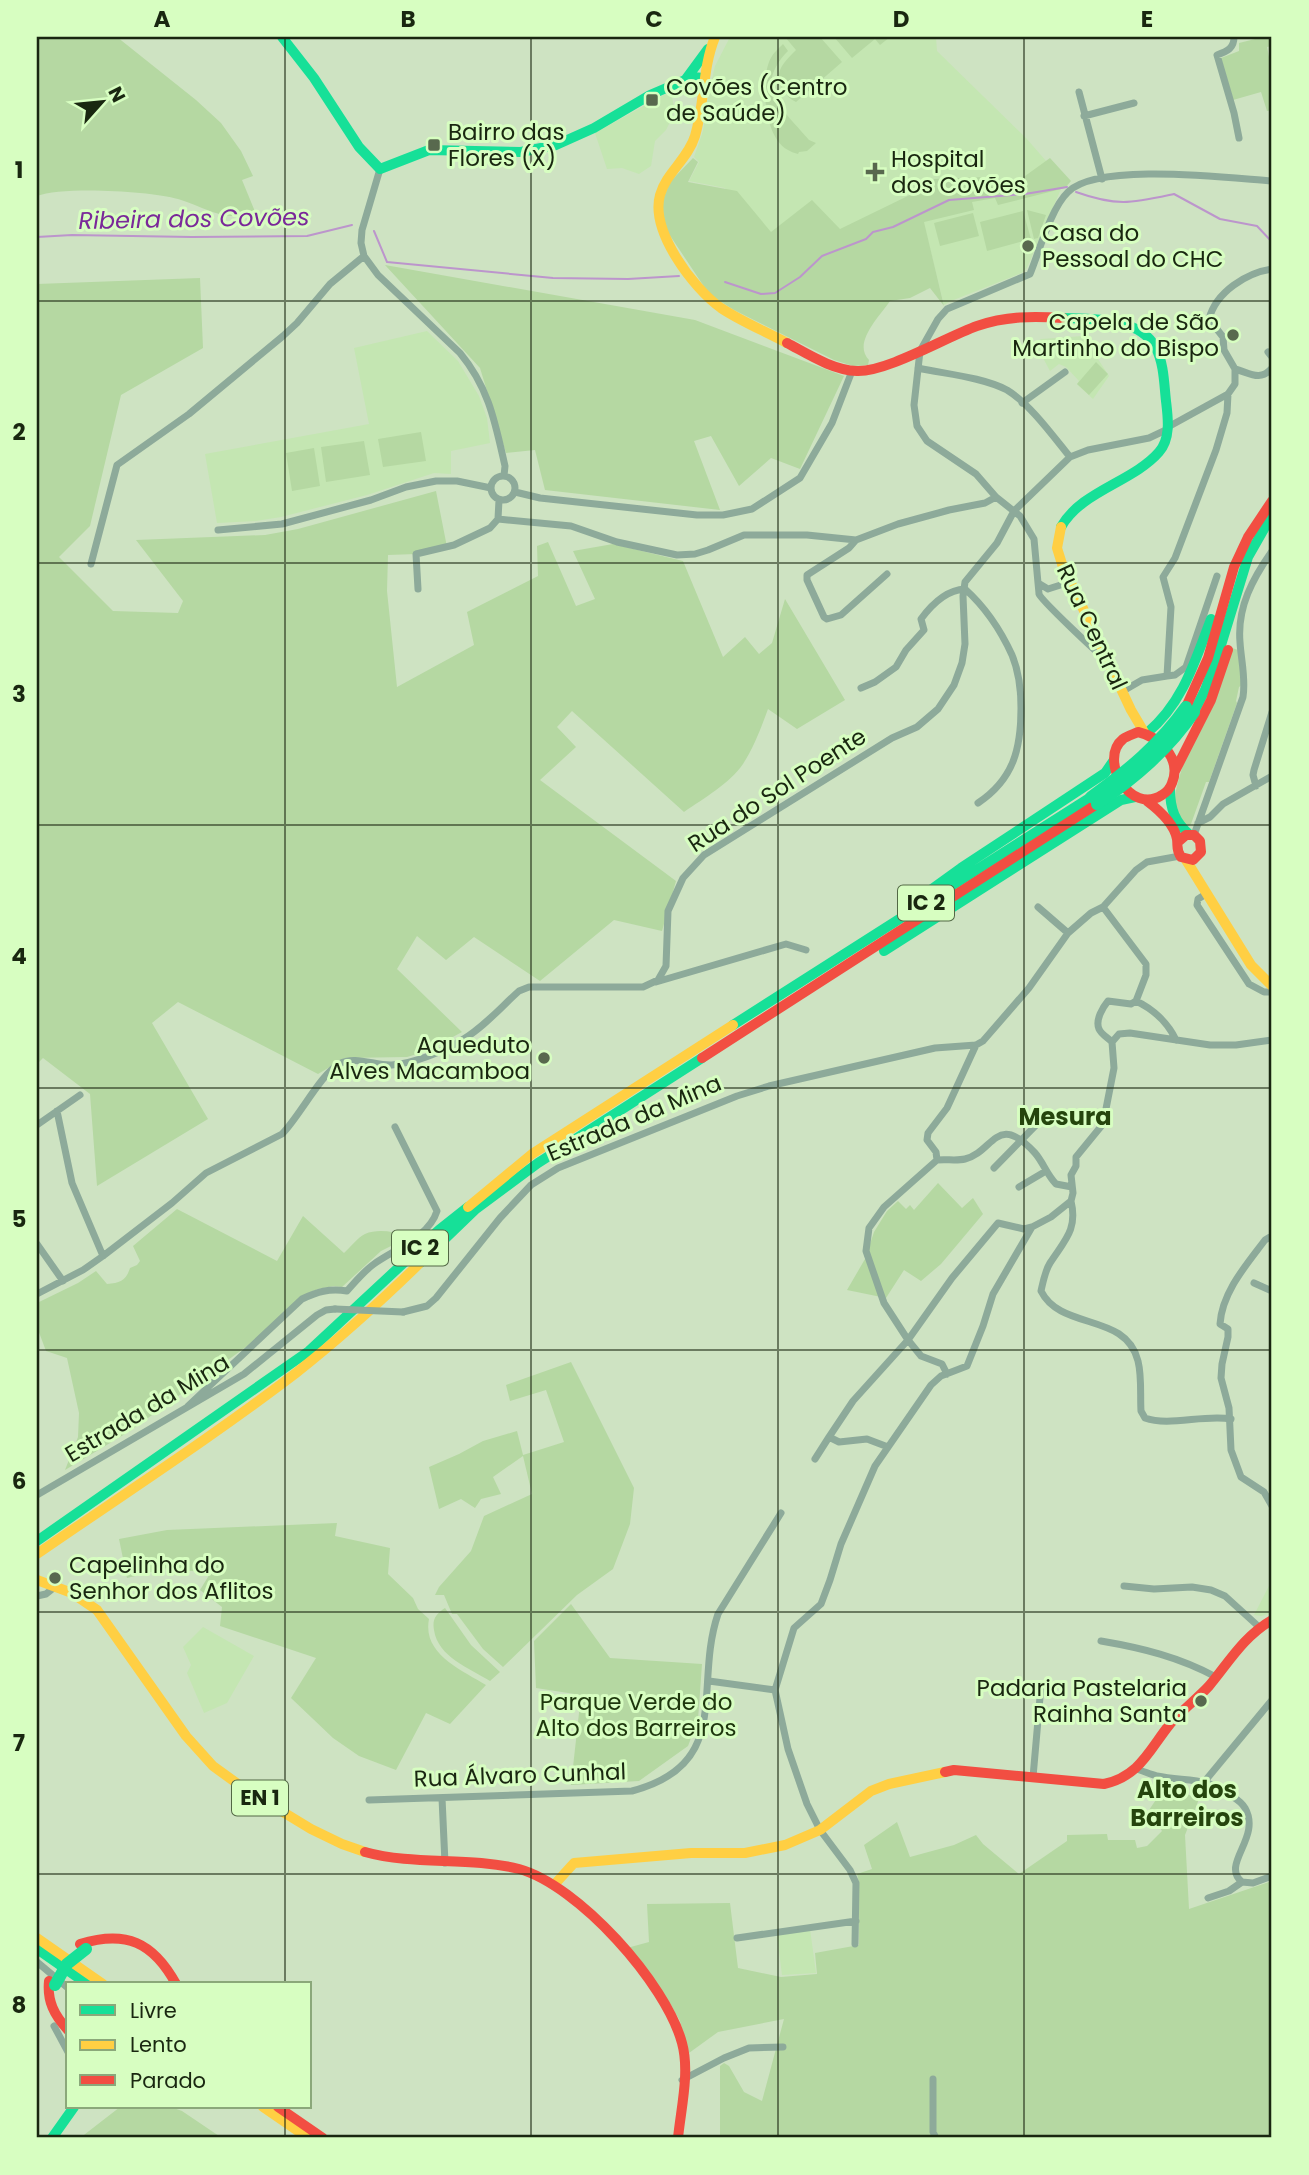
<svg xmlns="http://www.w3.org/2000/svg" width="1309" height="2175" font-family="Poppins,sans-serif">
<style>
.built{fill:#c4e6b2}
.green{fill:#b5d8a2}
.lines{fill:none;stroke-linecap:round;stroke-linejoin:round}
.stream{stroke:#bc95cc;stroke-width:2}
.street{stroke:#8daa9a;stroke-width:7}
.fast{stroke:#16e098;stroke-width:10}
.slow{stroke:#ffcf43;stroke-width:10}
.jam{stroke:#f24e42;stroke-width:10}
.street-bridge{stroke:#8daa9a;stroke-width:7}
.fast-bridge{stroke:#16e098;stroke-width:12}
.grid{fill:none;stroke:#192710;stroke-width:2;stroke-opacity:0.55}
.poi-dot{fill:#58694e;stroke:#d7fec1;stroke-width:2.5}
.labels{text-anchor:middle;stroke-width:6;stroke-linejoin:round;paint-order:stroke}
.shield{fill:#d7fec1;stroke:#526845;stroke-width:2}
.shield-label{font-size:21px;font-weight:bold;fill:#192710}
.poi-label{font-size:23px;fill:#192710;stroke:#d7fec1;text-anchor:start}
.street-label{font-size:23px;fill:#192710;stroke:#d7fec1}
.park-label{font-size:23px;fill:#1d360c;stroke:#d7fec1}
.water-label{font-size:24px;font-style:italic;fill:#7a2999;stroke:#d7fec1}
.neighbourhood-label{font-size:24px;font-weight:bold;fill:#25450d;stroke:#d7fec1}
.neatline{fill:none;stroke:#192710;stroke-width:2.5}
.grid-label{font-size:23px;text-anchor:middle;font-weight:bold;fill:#192710}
</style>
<rect width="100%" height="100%" fill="#cee3c2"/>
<!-- built -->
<path class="built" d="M730,37H936L937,51L1026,138L1068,186L1061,189L1027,268L1022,273L951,301L944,305L922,216L773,290L725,188L689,181L699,162L694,157L703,131L708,96L715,66Z
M671,91L674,108L672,118L666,130L655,141L651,166L639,174L622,168L607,169L595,133Z
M427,331L458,361L479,396L487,418L490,443L451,451V474L434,473L367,495L281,517L256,521L217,523L205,454L369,424L354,348Z
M1083,336L1109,376L1093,399L1077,384L1079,381L1066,367L1059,364L1050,371L1035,343L1041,339Z
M1272,1580V1613L1261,1616L1254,1615Z
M203,1627L254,1656L227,1703L204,1713L187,1673L191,1665L183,1647Z
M810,1929L816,1973L782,1975L777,1936L779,1934Z"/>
<!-- green -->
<path class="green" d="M37,37H117L196,100L221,123L241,151L253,176L242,180L256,214C220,221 210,209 178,199C151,191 62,186 37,196Z
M785,37H820L842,62L796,102C790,99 787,96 783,90C772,73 784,62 796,50Z
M834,37H890L880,45L875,39L852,58Z
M1263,37H1272V46L1267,47L1272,72V110L1267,111L1261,92L1233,100L1221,58L1239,51V43Z
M783,44L788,51C777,61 766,81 773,96C779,108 800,129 809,140L816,143L807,151L799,152L798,154C795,153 791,152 788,150C764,138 761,83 769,62C772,54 777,50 783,44Z
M693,158L698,162L688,182L737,191L771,232L812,200L840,229L916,192L928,189L934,179L984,177L992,187L996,184L1003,192L1050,158L1071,181L1065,188L998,205L995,198L972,202L974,210L924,222L944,306L930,288L910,298L890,301C880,316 852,343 869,360L868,365L853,366L834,360L734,310L715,298L705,288L665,228L662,202L670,182Z
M1027,210L1046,215L1038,238L1034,239Z
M1023,211L1031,239L987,251L980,222Z
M973,213L979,236L940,246L934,223Z
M385,265L695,320L844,376L800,469L771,458L739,486L711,436L694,441L720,510L545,490L535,450L506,453L480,368Z
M200,278L203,348L121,395L90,526L59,557L113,611L178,613L183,601L136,540L265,535L298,529L436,491L447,547L416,554L388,555L387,591L397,687L474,645L467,612L538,576L537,546L548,542L576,606L595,599L573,551L613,544L683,561L723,657L745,637L759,654L772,643L785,599L845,700L797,729L768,709C761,728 754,747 743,764C729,784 704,798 684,812L572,711L557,727L576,747L540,780L676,881L662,931L614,920L540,981L474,937L446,960L417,936L397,969L462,1032L427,1051L407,1057L345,1058L318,1074L178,1002L152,1023L208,1119L97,1186L90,1094L43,1058L37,1064V284Z
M1096,362L1108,374L1089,395L1077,384Z
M421,432L426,461L383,467L378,439Z
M364,441L370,475L326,482L321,447Z
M314,448L320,486L292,491L286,453Z
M1232,648L1238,650L1242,685L1239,687L1236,701L1237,703L1209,782H1206L1191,824L1188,826C1183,822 1177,816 1175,809C1169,781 1219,679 1232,648Z
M938,1183L962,1208L973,1198L983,1214L941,1264L921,1281L904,1270L886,1298L847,1290L865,1259L874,1232L887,1211L898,1201L906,1209L910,1205L914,1210Z
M177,1209L277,1261L303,1216L344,1253C350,1248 358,1237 365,1234C377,1229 393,1231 404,1236L405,1239L381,1251L342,1287L334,1286L318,1289L306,1294L250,1344L130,1431L65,1470L78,1437L79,1413L67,1358L46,1351L37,1327V1303L78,1283L96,1271L107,1284C120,1283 126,1281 130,1268L137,1265L140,1261L133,1246Z
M571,1362L634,1488L630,1524L613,1569L577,1595L503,1667L483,1649L457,1614H452L444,1595H435L439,1587L471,1551L484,1516L532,1494L523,1456L493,1477L501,1494L481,1499L475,1508L461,1499L439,1509L429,1467L459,1454L483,1441L517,1431L523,1455L564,1442L546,1390L510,1401L506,1385Z
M337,1523L335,1536L390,1548L388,1574L413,1598L418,1609L429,1619C422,1654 462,1670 486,1685L450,1724L426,1713L396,1770L359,1756L333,1738L291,1698L316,1658L220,1626L222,1607L200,1590L211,1572L172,1570L167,1568L127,1578L119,1539L167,1530Z
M571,1604L610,1658L702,1664L698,1720L688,1746L639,1781L571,1785L581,1695L536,1688L534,1641Z
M445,1608L471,1645L500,1672L490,1681C469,1668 438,1657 434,1630C432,1619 436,1614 445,1608Z
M1166,1785L1199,1799L1185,1835L1189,1909L1272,1881V2138H720V2066L724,2063L729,2066L744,2092L762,2101L784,2019L718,2032L689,2053L680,2021L670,2003L627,1948L649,1942L647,1904L730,1903L738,1968L781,1977L817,1974L815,1953L859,1945V1883L857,1874L872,1869L864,1845L897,1822L910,1857L954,1845L976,1835L983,1844L1019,1874L1067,1841V1835L1107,1834L1108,1840H1135L1137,1848L1147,1846L1162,1831L1149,1810Z
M120,2107H171L182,2111L222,2138H80Z"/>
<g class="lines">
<!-- stream -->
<path class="stream" d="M1076,192C1118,207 1132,203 1174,194L1220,219L1257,226L1272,242
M374,231L387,262L553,278L628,279L679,276
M37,237L72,235L192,237L307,236L352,225
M725,282L761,294L775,293L800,277L822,256L866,239L873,232L893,227L949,200L1025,194L1067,187"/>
<!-- street -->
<path class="street" d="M1234,37C1234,48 1228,51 1217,55L1234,113L1239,138
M1079,92L1102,179
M1084,116L1134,103
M380,169L362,230L361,243L364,256L378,275L460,353C489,388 495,422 505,466L504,476
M1268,352L1272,357
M918,368C945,374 982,377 1007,390C1030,404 1053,436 1070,457
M1235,369C1250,373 1260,382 1272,368
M1022,403L1065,372
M1168,427L1228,394L1235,384V369L1224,350L1223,337L1209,319C1216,292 1246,273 1272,269
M491 488a12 12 0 1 1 24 0a12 12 0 1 1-24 0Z
M515,492L540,498L697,515H723L752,509L800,478L832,423L852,371
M498,519L571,526L617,542L677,555L695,554L708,550L744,535H807L856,540
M218,530L282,524L371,500L406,487L436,481H457L491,488
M91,564L117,465L189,414L283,336L297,323L330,284L364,256
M887,574L841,615L827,619L824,617L807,580V575L849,548L856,540L898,524L949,510L985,503L996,497
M1070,582L1048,589L1038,583L1034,539L1020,516L996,497L976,474L927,441L917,426L914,405L920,351L938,319L947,309L1030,274C1039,252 1051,208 1068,192C1098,162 1228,178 1272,181
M1038,583C1038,583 1039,593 1039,594C1041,600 1101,657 1108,661
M418,589L416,554L454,545L490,528L498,519L499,500
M965,589C984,606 1001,631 1012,655C1019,672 1021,690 1021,708C1021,748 1014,779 978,803
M1167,676L1175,675L1186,667L1217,576
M861,688L875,682L896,667L906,650L924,630L921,619C932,604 946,590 965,589
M1123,691L1142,680L1167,676L1171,607L1163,577L1175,558L1216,450L1227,413L1228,394
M1256,786L1253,775L1254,770L1272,712
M1198,823L1210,817L1223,804L1272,776
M1194,835L1243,697C1246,678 1241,660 1240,642C1237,607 1253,578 1272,551
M1206,894L1198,899L1197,905L1249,984L1264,992H1272
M1038,907L1068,933
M1103,907L1146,964V975L1136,1001
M656,982L786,944L806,950
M1112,1042C1108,1038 1101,1034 1099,1029C1095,1020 1103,1007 1108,1001L1131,1004L1136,1001C1153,1009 1168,1023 1176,1040
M976,1045L947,1108L928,1133L927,1140L936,1152L937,1160C946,1159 957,1161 965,1159C994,1152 996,1111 1035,1153C1043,1162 1047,1175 1056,1184L1072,1187
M57,1111L72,1183L103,1256
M37,1125L80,1095
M937,1160L884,1207L869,1228L866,1251L884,1303L908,1340L921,1356L942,1364L947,1374
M994,1168L1041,1120
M1019,1187L1046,1171
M1071,1201C1078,1230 1064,1241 1050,1263C1045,1271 1043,1282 1041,1291C1061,1331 1126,1312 1138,1361C1142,1377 1140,1395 1141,1411L1145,1418C1169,1427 1204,1414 1231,1419
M1272,1239L1270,1237L1265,1240C1247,1264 1222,1292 1220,1324L1228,1329V1337L1222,1364L1221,1378L1229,1408L1231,1450L1241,1477L1264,1492L1272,1506
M37,1244L63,1281
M1254,1283L1272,1291
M37,1294L83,1270L103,1256L172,1203L206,1173L282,1134C299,1117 321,1074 339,1064C355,1055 375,1066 392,1065C415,1063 442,1052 462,1040C483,1028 501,1007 519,991L529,987H643L658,980L666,966L668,911L683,878L704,855L892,738L917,727L938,709L954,685L962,663L965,644L963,596L965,582L997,543L1014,511L1070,457L1088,450L1149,438L1168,429
M403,1312L427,1306L436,1298L500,1218L531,1185L558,1168L737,1096L769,1086L935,1048L976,1045L983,1041L1029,988L1068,933L1091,913L1103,907L1136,870L1147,862L1180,856
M188,1406L302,1299C317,1292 329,1288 347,1291C355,1282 364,1271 374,1264C395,1249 429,1237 437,1211L395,1127
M829,1437L853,1401L908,1340L952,1278L998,1223L1024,1229L1032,1227
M815,1459L829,1437L839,1442L867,1439L888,1447
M37,1495L244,1374L317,1315L326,1310L335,1309
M1124,1586L1154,1589L1192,1587L1211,1590L1225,1596L1258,1626
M37,1596L46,1594L56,1586
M1101,1641C1142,1648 1179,1657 1216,1677
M709,1681L775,1690
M1136,1769C1143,1771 1150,1774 1157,1776C1186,1782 1208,1776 1233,1797C1238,1800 1242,1803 1245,1808C1262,1838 1220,1864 1242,1882L1253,1883L1272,1876
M1033,1777L1041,1686
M1205,1781L1272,1700
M442,1798L445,1863
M369,1800L632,1791C734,1764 693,1687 718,1614L781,1513
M1208,1898L1229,1891L1242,1882
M737,1938L856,1921
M855,1944L856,1883L850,1870L820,1830L807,1804L788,1749L775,1690L794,1628L821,1604L830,1580L841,1544L875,1466L931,1385L941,1376L967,1366L983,1326L993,1294L1032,1227L1051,1217L1071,1201L1073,1193L1071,1175L1076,1166V1157L1103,1124L1114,1068L1112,1042L1119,1034L1130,1033L1210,1045H1236L1272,1040
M37,1962L68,1988
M54,2026L68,2052
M933,2079V2132L936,2138
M682,2080L724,2058L749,2048L783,2047"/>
<!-- fast -->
<path class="fast" d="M282,37L314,78L359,147L380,169L429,150L521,152L556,145L594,128L650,95L692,77L704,78
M686,79L708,49
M1061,527C1081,491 1133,482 1159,452C1171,438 1168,418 1166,401C1164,383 1164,364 1156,348C1140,317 1093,319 1063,318
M1194,712L1205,690L1218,655L1248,557L1272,515
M1147,733C1183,703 1195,661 1211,619
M1170,789C1170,809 1175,822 1190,835
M918,899L961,868L1105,773L1114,760
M884,951L1121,800L1135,797
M733,1025L1091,797
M420,1263L476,1209L538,1163L702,1058
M37,1541L309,1351L439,1230L468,1207
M37,1949L87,1984
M52,2138L74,2107"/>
<!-- slow -->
<path class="slow" d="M715,37C702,69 705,103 695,136C688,159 666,173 660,195C650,231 693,288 721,308C742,322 765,331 787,343
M1061,527L1057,548L1062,564L1131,710L1144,732
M1186,860L1251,965L1272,986
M468,1207L532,1154L733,1025
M37,1554C124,1494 212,1437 296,1373C339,1339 380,1302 420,1263
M37,1580L72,1593L97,1610L186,1736L213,1766L242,1787L311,1829L342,1844L365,1852
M554,1885L574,1863L691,1853H745L785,1845L820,1830L871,1791L889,1784L945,1772
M37,1938L103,1984
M263,2107L308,2138"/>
<!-- jam -->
<path class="jam" d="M787,343C808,354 832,370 857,371C887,372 946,337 977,326C1006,316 1033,316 1063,318
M1186,707L1208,658L1234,567L1248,537L1272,501
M1138,732C1160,737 1182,759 1172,783C1170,789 1167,792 1162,795C1130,816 1098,759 1123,739C1127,736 1134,734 1138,732Z
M1175,771L1211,700L1228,650
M1147,801C1159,810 1174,823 1177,839C1178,847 1176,850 1181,857L1193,860L1201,852L1200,841L1194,835H1186L1178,842
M702,1058L1097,804
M945,1772L954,1770L1104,1784C1140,1776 1149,1750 1170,1724C1182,1710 1197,1699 1209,1686C1229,1662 1244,1636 1272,1620
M365,1852C415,1866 468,1856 519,1869C578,1885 666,1983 682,2043C690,2072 681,2108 678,2138
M80,1944C126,1930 153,1942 176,1984
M49,1981C47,2001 54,2015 68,2030
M278,2107L323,2138"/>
<!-- street-bridge -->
<path class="street-bridge" d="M335,1309L403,1312"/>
<!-- fast-bridge -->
<path class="fast-bridge" d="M1091,797C1127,771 1160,744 1186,707
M1097,804C1135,778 1168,750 1194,712
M55,1985L67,1964L86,1949"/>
</g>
<!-- grid -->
<path class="grid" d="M285,37V1984M531,37V2138M778,37V2138M1024,37V2138M37,301H1272M37,563H1272M37,825H1272M37,1088H1272M37,1350H1272M37,1612H1272M37,1874H1272M285,2107V2138"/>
<!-- markers -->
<g class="poi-dot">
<rect x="645" y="93" width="14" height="14" rx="3.5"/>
<rect x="427" y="138" width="14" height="14" rx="3.5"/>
<path d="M871.5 161.5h7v7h7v7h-7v7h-7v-7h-7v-7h7z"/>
<circle cx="1028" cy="246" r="7"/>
<circle cx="1233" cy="335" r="7"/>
<circle cx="544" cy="1058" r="7"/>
<circle cx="55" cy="1578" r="7"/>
<circle cx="1201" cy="1701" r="7"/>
</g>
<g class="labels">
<!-- shield labels -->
<g class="shield">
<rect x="898" y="885.5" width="56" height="35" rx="5"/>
<rect x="392" y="1230.5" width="56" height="35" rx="5"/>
<rect x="232" y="1780.5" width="56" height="35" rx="5"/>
</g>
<g class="shield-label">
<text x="926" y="910">IC 2</text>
<text x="420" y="1255">IC 2</text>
<text x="260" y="1805">EN 1</text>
</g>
<!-- poi labels -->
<g class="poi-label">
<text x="666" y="95">Covões (Centro<tspan x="666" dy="26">de Saúde)</tspan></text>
<text x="448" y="140">Bairro das<tspan x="448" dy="26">Flores (X)</tspan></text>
<text x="891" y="167">Hospital<tspan x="891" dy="26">dos Covões</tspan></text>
<text x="1042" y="241">Casa do<tspan x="1042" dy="26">Pessoal do CHC</tspan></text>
<text x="1219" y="330" text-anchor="end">Capela de São<tspan x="1219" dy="26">Martinho do Bispo</tspan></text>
<text x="530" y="1053" text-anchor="end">Aqueduto<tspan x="530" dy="26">Alves Macamboa</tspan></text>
<text x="69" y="1573">Capelinha do<tspan x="69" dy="26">Senhor dos Aflitos</tspan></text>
<text x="1187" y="1696" text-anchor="end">Padaria Pastelaria<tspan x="1187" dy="26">Rainha Santa</tspan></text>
</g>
<!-- street labels -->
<g class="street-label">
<text transform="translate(1092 627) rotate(65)" y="8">Rua Central</text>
<text transform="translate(777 790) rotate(-33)" y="8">Rua do Sol Poente</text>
<text transform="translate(634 1118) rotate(-23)" y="8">Estrada da Mina</text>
<text transform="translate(147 1408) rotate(-31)" y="8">Estrada da Mina</text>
<text transform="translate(520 1775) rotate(-2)" y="8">Rua Álvaro Cunhal</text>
</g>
<!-- park labels -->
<g class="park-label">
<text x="636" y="1710">Parque Verde do<tspan x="636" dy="26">Alto dos Barreiros</tspan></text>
</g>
<!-- water labels -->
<g class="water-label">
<text transform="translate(194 219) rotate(-1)" y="8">Ribeira dos Covões</text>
</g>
<!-- neighbourhood labels -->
<g class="neighbourhood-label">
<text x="1065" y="1125">Mesura</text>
<text x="1187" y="1798">Alto dos<tspan x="1187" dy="28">Barreiros</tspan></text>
</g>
</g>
<!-- border -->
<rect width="1309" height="2175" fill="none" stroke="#d7fec1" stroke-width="77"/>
<!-- legend -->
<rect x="66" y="1982" width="245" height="126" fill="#d7fec1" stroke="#8ba87a" stroke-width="2"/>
<rect x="80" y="2005" width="35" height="10" fill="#16e098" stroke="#8ba87a" stroke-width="2"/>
<text x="130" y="2018" font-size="21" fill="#192710">Livre</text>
<rect x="80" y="2040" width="35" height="10" fill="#ffcf43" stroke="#8ba87a" stroke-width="2"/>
<text x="130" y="2052" font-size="21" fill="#192710">Lento</text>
<rect x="80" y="2075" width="35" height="10" fill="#f24e42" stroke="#8ba87a" stroke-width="2"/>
<text x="130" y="2088" font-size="21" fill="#192710">Parado</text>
<!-- north arrow -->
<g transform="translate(102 102) rotate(63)" stroke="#d7fec1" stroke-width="5" paint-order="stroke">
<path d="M0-5L12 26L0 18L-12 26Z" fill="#192710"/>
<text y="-10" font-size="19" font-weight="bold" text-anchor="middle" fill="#192710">N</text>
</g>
<rect x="38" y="38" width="1232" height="2098" class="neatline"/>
<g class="grid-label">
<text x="162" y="27">A</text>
<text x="408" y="27">B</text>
<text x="654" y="27">C</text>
<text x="901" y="27">D</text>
<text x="1147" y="27">E</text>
<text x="19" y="178">1</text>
<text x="19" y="440">2</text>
<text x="19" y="702">3</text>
<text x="19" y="964">4</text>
<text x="19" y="1227">5</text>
<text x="19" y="1489">6</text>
<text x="19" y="1751">7</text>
<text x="19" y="2013">8</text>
</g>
</svg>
